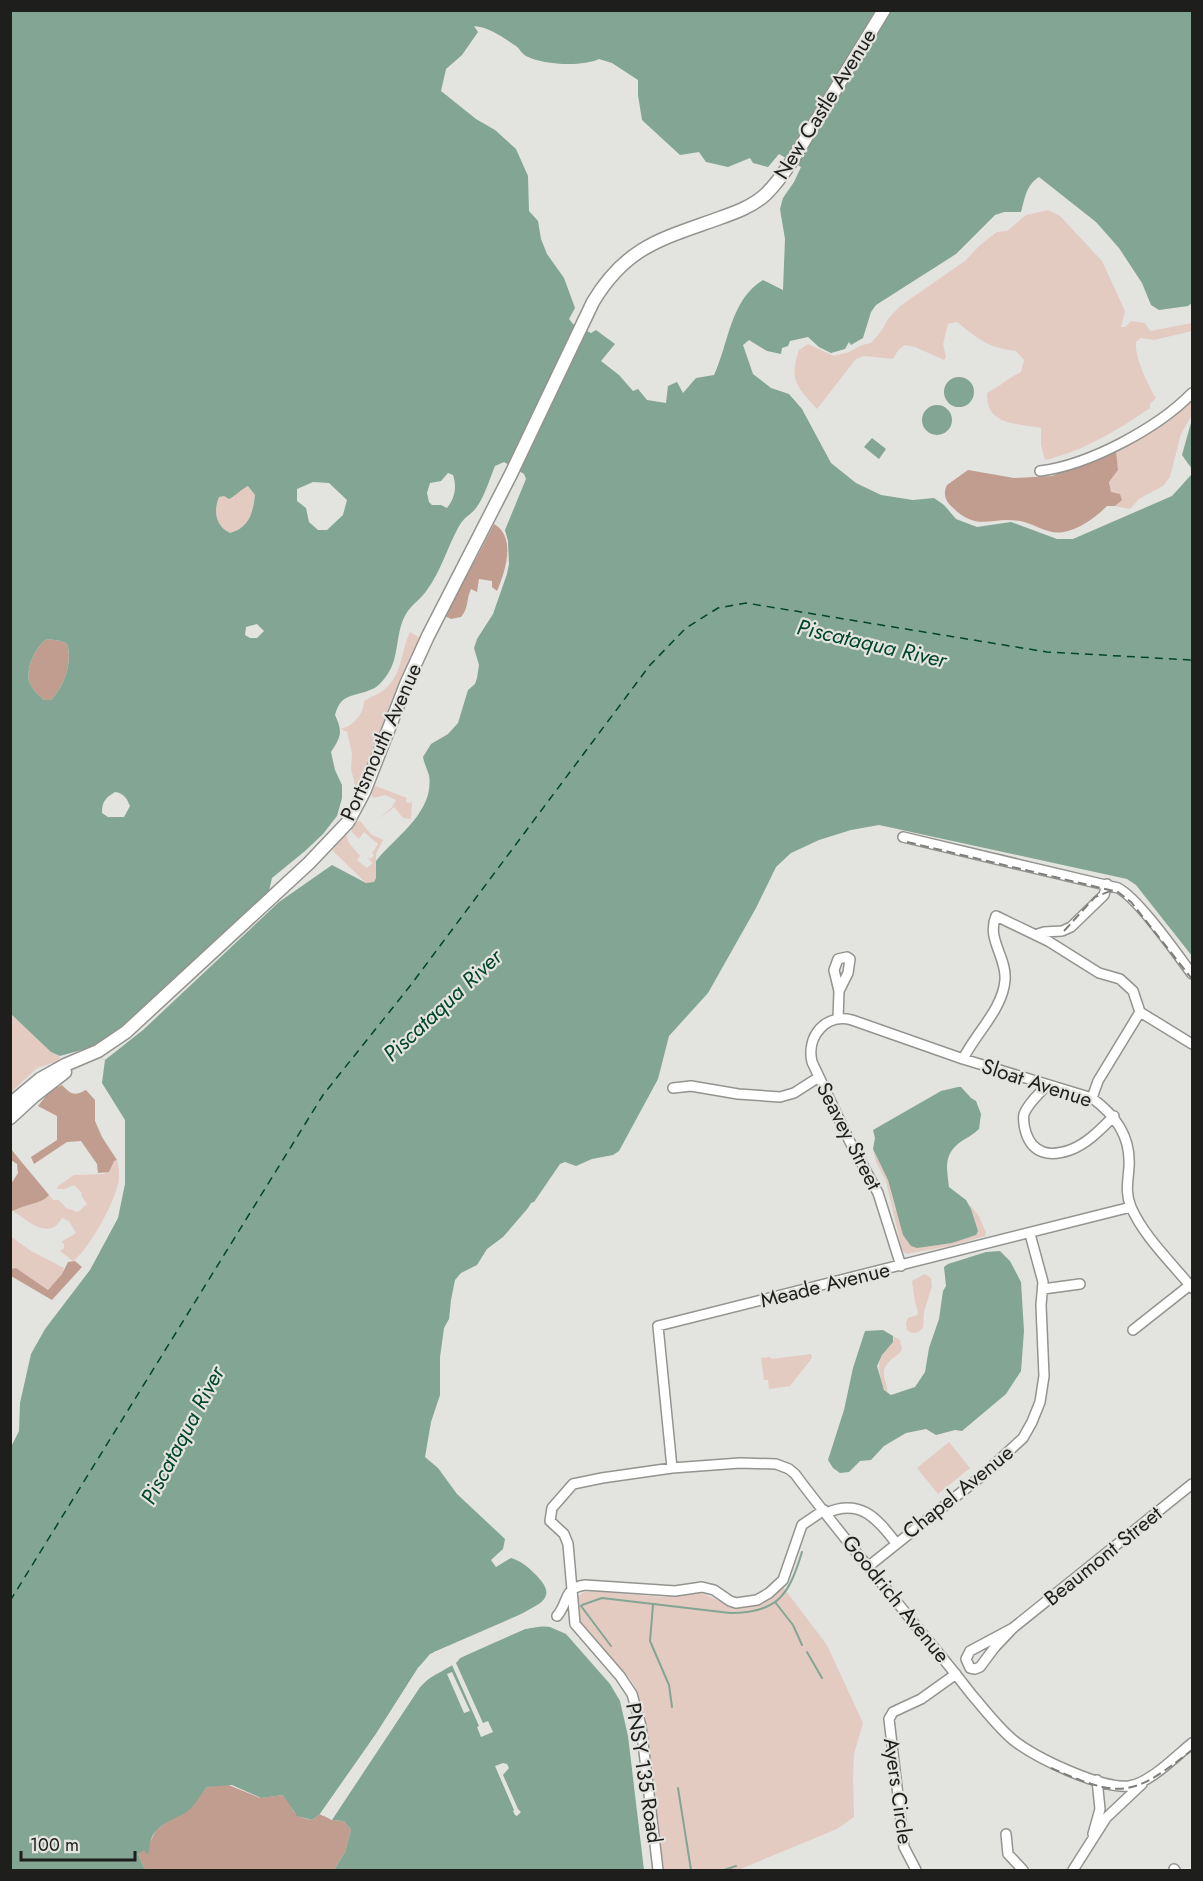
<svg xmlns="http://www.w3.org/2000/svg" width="1203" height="1881" font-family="Jost,sans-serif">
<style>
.green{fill:#e4cbc2}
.forest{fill:#c09d8f}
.water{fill:#83a593;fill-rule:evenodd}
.pier{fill:#e3e3df}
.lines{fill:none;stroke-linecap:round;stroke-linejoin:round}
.stream{stroke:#83a593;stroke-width:2}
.ferry{stroke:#00452c;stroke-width:1.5;stroke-dasharray:8 6;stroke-linecap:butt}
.minor-casing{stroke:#93938f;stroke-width:12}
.major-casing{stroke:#93938f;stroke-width:15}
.minor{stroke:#fff;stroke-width:9}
.major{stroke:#fff;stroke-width:12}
.rail{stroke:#7e7e7b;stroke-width:2;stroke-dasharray:9 4.5;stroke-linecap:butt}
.labels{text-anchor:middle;stroke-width:4.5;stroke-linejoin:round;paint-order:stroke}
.street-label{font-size:21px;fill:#1e1e1c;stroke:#e3e3df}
.water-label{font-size:22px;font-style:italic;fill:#00452c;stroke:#e3e3df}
</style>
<rect width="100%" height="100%" fill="#e3e3df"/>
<!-- green -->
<path class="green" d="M1048,210L1060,216L1102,261L1125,311L1121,327H1125L1131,321L1145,323L1150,331L1192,323V331L1154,340L1141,338L1136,342C1134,356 1148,385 1156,398L1150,404V408C1118,430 1083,451 1045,460L1041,445V428C1016,423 986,426 987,393C999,387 1008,378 1021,372L1024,360L1016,351C986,347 980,340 957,322L948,324L943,344L946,357L944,360L915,347L905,345L898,350L893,359L864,356L856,359L817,409C796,386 789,380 799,350L808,344L834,356L849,352L862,345L871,343L882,330L888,319L900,306L965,261L980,245L997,232L1007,231L1026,215Z
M1192,399V415L1181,434L1170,477L1163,486L1139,499L1130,509L1115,506L1121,500L1111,492L1109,482L1118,470L1116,450C1144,437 1169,421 1192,399Z
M249,486L255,495C253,513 249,528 230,533C216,526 213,512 219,497Z
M410,632L420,638L355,796V785L351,769L352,753L347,732L341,729C353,726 364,714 364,701C370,697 379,694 385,689C402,675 401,651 410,632Z
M373,785L407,798L406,802L410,803L412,801L411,819L403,818L394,807L379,819L392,807L396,800L385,795L373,798L370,790Z
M356,821H360L371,834L383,840L376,854V878L374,882L366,883L332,850L346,835L349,843L360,856L357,860L367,868L373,863L367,858L371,859L374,855L372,853L378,844L364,832L359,839L352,832L351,827Z
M11,1014L51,1052L60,1056L59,1061L37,1068L11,1092Z
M873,1149L888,1180L895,1209L942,1243H952L975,1222L969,1204L979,1216L986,1233L985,1236L950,1246L906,1254L902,1250L886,1181L876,1162Z
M117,1160C119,1166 119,1172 119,1178C118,1197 89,1250 73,1261L60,1251L64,1248V1244L61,1242L76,1233L69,1221L62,1218C49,1242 27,1220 13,1211C25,1204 42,1204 49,1195L53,1200H59L66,1208L78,1212L87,1204L81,1195L82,1193L74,1185L65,1189H57L58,1186L74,1175L104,1174L114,1161Z
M10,1236L31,1251L64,1268L62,1274L48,1290L16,1268L11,1269Z
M925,1274L931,1278L932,1286L924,1312L923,1328L918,1332L912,1333L907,1330L906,1323L908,1318L917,1315L918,1312L915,1302L912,1281Z
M893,1336L900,1340L902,1350C898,1356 891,1358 887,1364C879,1375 889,1382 887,1393C883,1388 882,1385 881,1379C876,1359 881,1356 894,1340Z
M811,1354L812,1358L790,1386L769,1389L768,1380H764L761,1358L770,1357L771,1359Z
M949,1442L970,1468L938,1494L917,1468Z
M783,1587L827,1645L863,1723L854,1754L853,1776L854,1817L837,1829L738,1870H664L642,1707L637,1690L631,1680L580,1622L577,1598L582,1593L590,1591L664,1597L702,1593L730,1606L740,1608L761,1603Z"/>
<!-- forest -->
<path class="forest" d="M1116,450L1118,470L1109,482L1111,492L1120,494L1122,500L1115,506H1107C1096,517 1080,529 1064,532C1047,535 1036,524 1020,521C989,516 978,533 951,506C945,500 943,493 947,485L968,470L1014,478L1052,476Z
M494,524C517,537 505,572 497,591L492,587V581L479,579L477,592L471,589C466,599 469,608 461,617L451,619L443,615L477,557Z
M47,639L61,641L67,644C73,662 64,687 51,700H44C38,695 32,689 29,681C26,667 36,646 47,639Z
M62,1085C71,1095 75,1096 86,1090L95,1100V1121L102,1137L117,1160L114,1161L109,1172L98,1173L97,1164L81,1141L67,1142L34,1164L31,1157L57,1140V1116L38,1106L49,1092Z
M10,1148L49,1195C42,1204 25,1204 13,1211L11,1209V1184L18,1173L17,1164L11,1160Z
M75,1261L82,1267L52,1300L11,1276V1269L16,1268L48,1290L62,1274L68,1262Z
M226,1784L260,1798L283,1795C296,1809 289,1816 312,1820L320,1814L332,1820L344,1821L351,1830L345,1852L334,1870H145L138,1854L150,1842L156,1830L171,1818L188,1810L207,1787Z"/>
<!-- water -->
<path class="water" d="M11,11H1192V303L1188,306L1159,310L1151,305L1142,283L1119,248L1096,222L1039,177C1026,185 1025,198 1021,212H1004L995,215L956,254L876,305L871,312L863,338L851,345L849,342L845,349L831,353L819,347L808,337L790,341L788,346L782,348L781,354L767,351L749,340L743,345L753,374L771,388L789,394L802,409L831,463L856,483L881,495L913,500L934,498L944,505L956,519L977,527L1011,522L1057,539H1073L1172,496L1191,475L1192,469L1182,455L1192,419V956L1136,885L1127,879L879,825L851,830L819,840L791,853L776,867L756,908L708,993L669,1036L658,1079L619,1151L613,1155L592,1159L576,1166L565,1162L560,1164L534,1202L531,1203L528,1208L503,1237L487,1249L477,1265L461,1273L455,1280L451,1300L449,1319L444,1328L440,1357V1395L431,1422L425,1457L438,1468L457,1494L505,1539L503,1549L491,1560L496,1567L511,1558C521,1561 527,1566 535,1574C554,1593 548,1600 526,1612L434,1652L418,1668L376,1734L320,1814L312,1820L297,1816L283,1795L261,1798L232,1785L207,1787C200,1795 194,1808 185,1813C165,1824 150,1826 149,1852L147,1854L144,1850L138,1854L145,1870H11V1447L19,1431L20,1403L31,1354L45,1329L90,1270L118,1218L125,1184V1120L102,1083L105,1060L85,1049L60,1056L51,1052L11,1014ZM474,26C489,27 504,38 516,46C520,49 522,54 526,56C543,65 582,67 599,59L612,63L638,80V95L642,120L680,155L699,152L706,162L728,167L750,158L753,163L768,167L779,154L801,167L794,182L783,198L780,209L785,239L783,290L763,280C730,300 729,343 714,375L696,378L683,393L677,382L668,386L666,403L647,400L638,389L633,391L619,375L601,361L615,344L596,330L591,333L573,324L569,319L575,308L564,278L547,254L541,239L538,221L529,211L528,176L516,149L495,130L476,119L441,91L446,69L462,55L478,32ZM504,462L524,474L526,479L505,530L508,541L509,564L507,574L493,614L477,639L474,648L479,665L477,678L475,684L468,690L458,723L448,734L431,744L423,757C424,763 427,769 429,775C435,812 395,837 376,861V878L374,882L366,883L332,865L279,902L269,891L272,878L305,851L323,834L337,816L342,798V785L335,770L331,752C341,737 343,732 335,715C341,693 353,697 370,690C377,688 383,681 387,675C400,657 395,632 406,614C411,605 421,599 427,590C441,571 447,548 458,528C464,516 470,516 476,508C484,498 490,478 495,466ZM448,473L453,475C457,487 455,498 447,508L441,505H432L429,502L427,493L430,483L441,481ZM313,482L329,483L347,500L343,515L327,530H318L309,522L306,508L297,501V489ZM248,486L255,495C253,513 249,528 230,533C216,526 213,512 219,497L224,496L229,499C237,495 240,490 248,486ZM257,624L264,631L257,638H250L245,635L246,627ZM47,639L61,641L67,644C73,662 64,687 51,700H44C38,695 32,689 29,681C26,667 36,646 47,639ZM115,792C123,793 127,798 130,806L124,817H108L102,813C102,802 105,798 115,792Z
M944 392a15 15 0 1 1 30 0a15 15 0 1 1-30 0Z
M922 420a15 15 0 1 1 30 0a15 15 0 1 1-30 0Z
M872,438L886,449L879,459L864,447Z
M958,1087H961L971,1098L976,1101L981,1114L979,1129C973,1135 966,1138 959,1143C943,1156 947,1169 949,1187L966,1200L971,1209L978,1231L976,1235L952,1243L917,1248L911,1246L903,1235L888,1180L873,1149L875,1138L873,1130L941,1091Z
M1000,1251L1010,1261L1021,1282L1024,1331L1021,1371L1006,1394L962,1431L955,1430L936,1435L926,1429L906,1433L884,1446L871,1460L860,1461L849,1472L840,1473L833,1468L828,1460L844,1410L853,1368L865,1331L883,1330L893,1336V1342L882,1355L877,1366L884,1390L891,1395L915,1387L925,1372L929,1348L939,1319L943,1291L946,1286L944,1267L948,1264L986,1252Z
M538,1626L550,1627L566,1634L610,1684L620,1701L628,1736L644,1870H334L345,1852L351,1830L344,1821L332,1820L336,1812L420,1687C432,1673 452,1669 460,1658L525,1629Z"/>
<!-- pier -->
<path class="pier" d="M271,894L279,902L143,1030L105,1060L85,1049L102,1042L125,1025Z
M539,1604V1609L527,1615L432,1657L421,1669L336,1799L323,1816L320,1814L376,1734L418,1668L430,1654L516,1617Z
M534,1623H543L544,1626L525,1629L473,1651L460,1658L456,1663L483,1723L488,1721L493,1732L481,1737L477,1727L479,1726L452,1665L446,1667L431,1676L420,1687L332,1820L330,1819L411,1694L425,1677L472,1648Z
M452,1672L470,1711L464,1713L447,1674Z
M503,1763L507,1764L509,1768L503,1775L518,1809L521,1812L517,1816L515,1815L513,1811L514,1810L495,1766Z"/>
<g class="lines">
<!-- stream -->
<path class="stream" d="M775,1602L793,1625L802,1645
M653,1605L650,1641L669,1685L672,1707
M611,1646L581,1606L582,1605L602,1598L730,1613C779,1613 789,1594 802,1552
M807,1652L822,1678
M678,1788L691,1870
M724,1870L736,1866"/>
<!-- ferry -->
<path class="ferry" d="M10,1601L323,1095L410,986L650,665L686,628L718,608L746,603L1047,652L1192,660"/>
<!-- minor casing -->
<g class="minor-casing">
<path id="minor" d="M1040,471C1089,465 1158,428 1192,393
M903,837L1118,888C1138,898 1177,954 1192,974
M1035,935L1044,932L1062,931L1071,927L1104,895L1107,884
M838,1019L839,991L848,973L850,959L847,957L838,959L834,970L839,991
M963,1059C975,1034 1003,1009 1005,980C1007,957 986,939 996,916L1048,941L1099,973L1120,979L1133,991L1140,1012L1192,1044
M1047,1085C1039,1094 1028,1103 1024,1114C1023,1120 1024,1127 1026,1133C1033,1154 1050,1157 1070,1150C1087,1144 1101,1129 1114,1116
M673,1088L691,1086L738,1094L780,1097L794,1093L819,1077
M1092,1098L1098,1081L1140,1012
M901,1266L878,1193L850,1142L812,1062C806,1036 826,1013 852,1020L963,1059L1092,1098C1115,1115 1131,1136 1129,1167C1128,1182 1125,1193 1131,1207C1144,1237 1172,1263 1192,1288
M1043,1289L1080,1284
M1133,1330L1190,1285
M672,1468L658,1326L1131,1207
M826,1513C860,1498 877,1518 896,1543
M869,1566L984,1474L1023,1438L1032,1422L1040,1402L1044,1376L1041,1305L1043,1282L1030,1234
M557,1616C569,1602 563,1588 585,1585L675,1591L702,1587L714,1590L730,1601L736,1603L757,1600L769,1593L783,1580L802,1525L824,1510
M1013,1628L970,1651L966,1659L970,1668L975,1669L980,1667L995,1647L1013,1628L1192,1484
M1006,1834L1008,1854L1023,1870
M1093,1834L1100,1809L1097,1780
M1174,1869L1175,1870
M658,1870L641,1726L632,1694L620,1676L575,1624L568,1544L564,1534L550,1521L552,1508L573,1484L602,1478L672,1468L740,1463L776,1464L789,1469L795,1474C835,1528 879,1579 920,1631C938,1652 955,1673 972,1695C985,1710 997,1726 1012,1739C1034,1757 1100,1789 1129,1786C1150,1783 1176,1756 1192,1743
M916,1870L904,1847L889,1719L893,1712L921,1699L956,1674
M1073,1870L1106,1818L1142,1784"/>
</g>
<!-- major casing -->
<g class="major-casing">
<path id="major" d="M10,1104L40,1079L65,1065L98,1051L126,1032L309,863L348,822L364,792L407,682L428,636L511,474L593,302C626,247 661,239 717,219C734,213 752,207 766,194C786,174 800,147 815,123C838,86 861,48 884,10
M10,1118L34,1096L65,1072"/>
</g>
<!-- minor -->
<use href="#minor" class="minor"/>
<!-- major -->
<use href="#major" class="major"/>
<!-- rail -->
<path class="rail" d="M907,842L1118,892L1131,902L1192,979
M1064,931L1095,897L1113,890
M1051,1768C1122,1799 1132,1797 1192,1750"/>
</g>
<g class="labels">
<!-- street labels -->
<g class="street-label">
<text transform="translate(825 104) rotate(-58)" y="7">New Castle Avenue</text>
<text transform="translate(381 742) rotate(-66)" y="7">Portsmouth Avenue</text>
<text transform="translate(1037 1083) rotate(18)" y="7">Sloat Avenue</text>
<text transform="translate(849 1136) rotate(63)" y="7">Seavey Street</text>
<text transform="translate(825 1285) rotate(-14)" y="7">Meade Avenue</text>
<text transform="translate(958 1492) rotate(-39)" y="7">Chapel Avenue</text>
<text transform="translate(1103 1556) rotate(-39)" y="7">Beaumont Street</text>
<text transform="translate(896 1599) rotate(51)" y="7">Goodrich Avenue</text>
<text transform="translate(644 1773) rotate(81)" y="7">PNSY 135 Road</text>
<text transform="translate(898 1791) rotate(82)" y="7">Ayers Circle</text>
</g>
<!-- water labels -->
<g class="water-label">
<text transform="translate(872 643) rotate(13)" y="8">Piscataqua River</text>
<text transform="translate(442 1005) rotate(-43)" y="8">Piscataqua River</text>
<text transform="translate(182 1435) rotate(-62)" y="8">Piscataqua River</text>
</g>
</g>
<!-- border -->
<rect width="1203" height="1881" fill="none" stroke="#1e1e1c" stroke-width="24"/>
<!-- scale -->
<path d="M21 1851v9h114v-9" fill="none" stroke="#1e1e1c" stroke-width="3"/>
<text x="30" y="1851" font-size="18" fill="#1e1e1c" stroke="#e3e3df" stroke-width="4.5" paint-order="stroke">100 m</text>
</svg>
